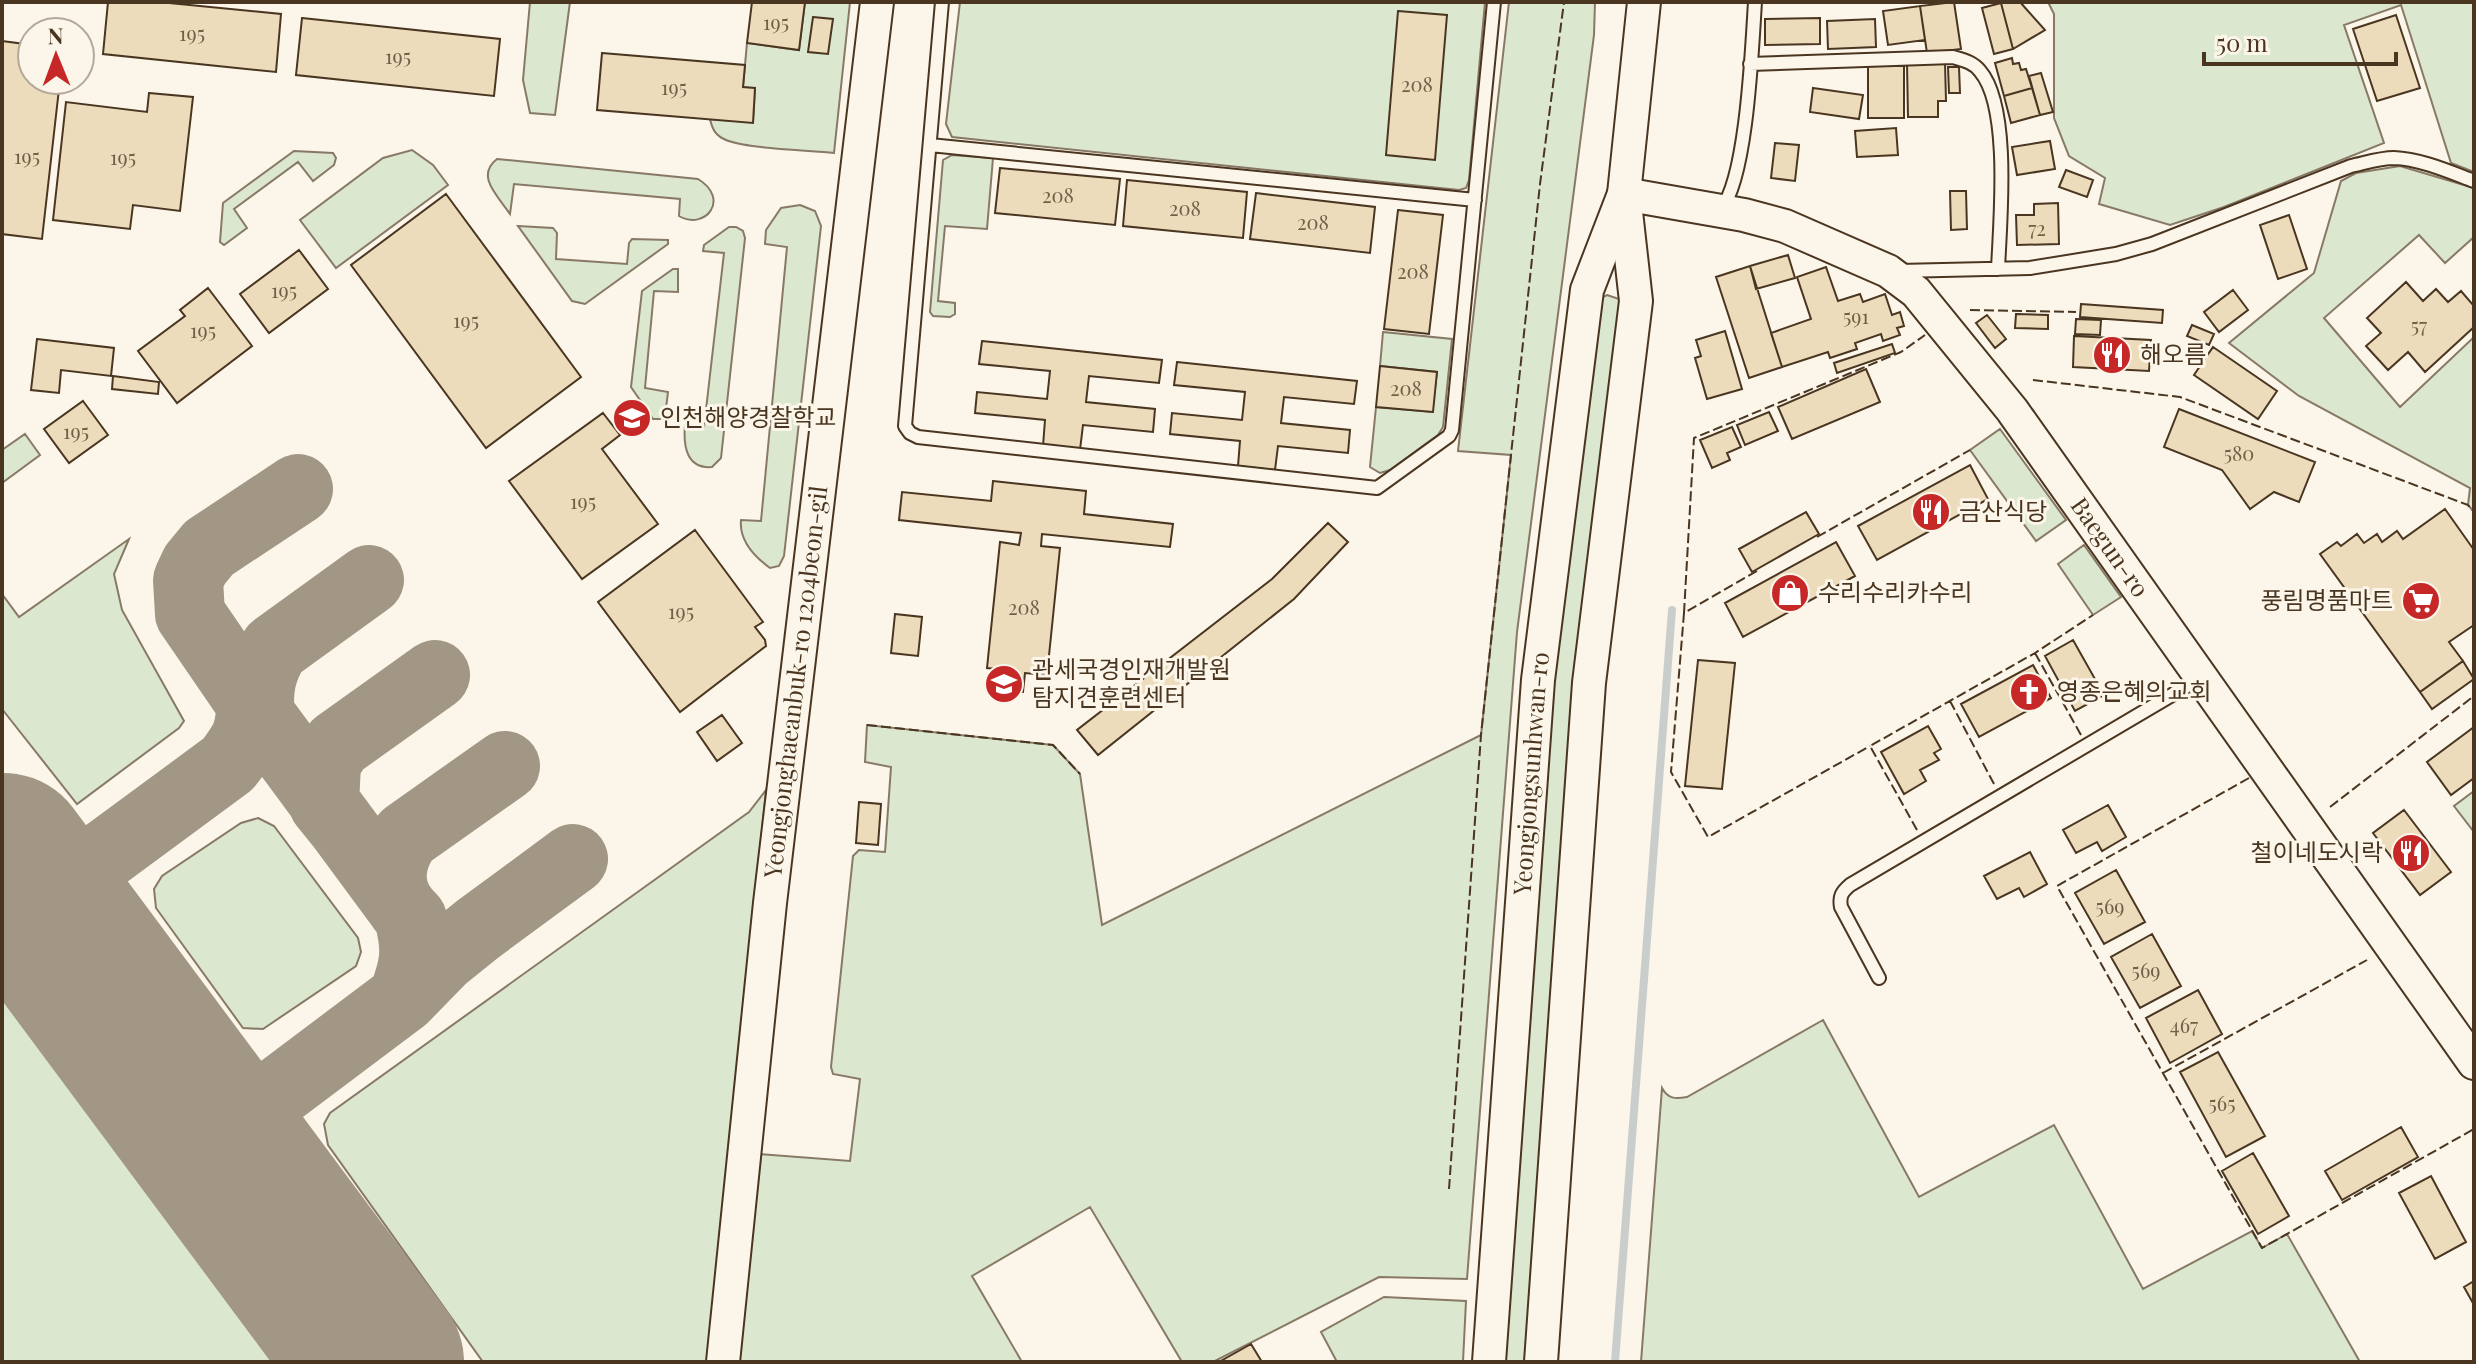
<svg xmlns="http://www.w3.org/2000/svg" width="2476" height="1364" font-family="'Playfair Display','Noto Sans KR',serif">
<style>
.green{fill:#dce7d0;stroke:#887966;stroke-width:2}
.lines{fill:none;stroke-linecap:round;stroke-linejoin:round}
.stream{stroke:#c9cecd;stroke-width:8}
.taxiway{stroke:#a29684;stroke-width:70}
.runway{stroke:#a29684;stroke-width:172}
.building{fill:#ecdcbc;stroke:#4a3520;stroke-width:2}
.lane-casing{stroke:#4a3520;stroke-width:16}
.secondary-casing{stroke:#4a3520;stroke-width:36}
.lane{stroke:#fbf6e9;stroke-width:12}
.secondary{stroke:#fbf6e9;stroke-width:32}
.fence{stroke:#4a3520;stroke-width:2;stroke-dasharray:10 4;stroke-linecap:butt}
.labels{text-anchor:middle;stroke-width:6;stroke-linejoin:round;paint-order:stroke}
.number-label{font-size:20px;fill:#725f47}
.poi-label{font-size:24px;fill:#4a3520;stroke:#fbf6e9;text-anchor:start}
.street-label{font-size:24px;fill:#4a3520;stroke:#fbf6e9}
</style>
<rect width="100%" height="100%" fill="#fbf6e9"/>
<!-- green -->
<path class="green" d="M530,2H570L555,115L530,113L523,80Z
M805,2H850L834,153C810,150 743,149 724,139C715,135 712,128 710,119L753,122L755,89L743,87L747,43L799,50Z
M960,2H1485L1469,180L1466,188L1459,190L952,137L946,124Z
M1509,2H1595L1594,35L1517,632L1467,1279L1379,1277L1213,1362H1182L1090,1207L972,1276L1022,1362H733L758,1154L850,1161L860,1079L833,1074L831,1067L853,856L859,850L885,852L891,767L865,762L867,725L1053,745L1080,774L1102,925L1481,735L1511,455L1458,451Z
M2048,2H2474V172L2451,163L2401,5L2344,25L2384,143L2224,207L2170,225L2099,204L2105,178L2069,156L2054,118V14Z
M412,150L433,165L448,185L336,268L300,220L383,158Z
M294,151L333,153L336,158L334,165L313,181L298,162L234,209L247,228L224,245L220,242L223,203Z
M952,155L993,158L987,229L945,226L938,301L955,303V314L950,317L933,316L930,312L943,160Z
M497,159L698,179C731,199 705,231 679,216L680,199L514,184L510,214C498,196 475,176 497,159Z
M2400,166L2474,188V237L2445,263L2419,235L2324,318L2400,407L2474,337V512L2468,505L2470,488L2299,396L2229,343L2314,273L2341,181L2356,173Z
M800,205L815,211L821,226L784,556L779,566L770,568C755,557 739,540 741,520L761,521L787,247L765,244L766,230L781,208Z
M518,226L553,228L557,233L556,259L627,264L629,243L632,239L668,240V244L585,304L572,301Z
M729,227H736L743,231L745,238L721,458L712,467C687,469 683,447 685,425L704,427L724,253L703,251L704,245Z
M673,269H678V292L654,291L645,388L668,392L665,416L660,419H653L631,387L642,291Z
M1607,295L1619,299L1622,307L1530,1362H1501L1548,707L1601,298Z
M1383,332L1452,339L1443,427L1438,435L1390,470L1380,473L1370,467L1376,407L1432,412L1437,372L1380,366Z
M2000,429L2066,520L2036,541L1970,450Z
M25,434L40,455L2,483V450Z
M129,539L114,574L122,610L184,721L179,728L77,804L2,709V594L19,617Z
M2084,545L2121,597L2093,615L2058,564Z
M766,790L708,1362H483L328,1145L324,1124L330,1113L749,812Z
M2474,791V832L2454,806Z
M258,818L274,826L358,938L361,952L356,966L263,1029L243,1028L156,908L154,889L162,876L241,823Z
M2,995L273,1362H2Z
M1823,1020L1919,1197L2054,1125L2143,1289L2252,1231L2262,1248L2287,1234L2360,1362H1641L1662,1088C1668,1099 1675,1099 1687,1097Z
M1384,1297L1466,1301L1463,1362H1337L1321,1332Z"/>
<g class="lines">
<!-- stream -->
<path class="stream" d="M1615,1362L1672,610"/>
<!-- taxiway -->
<path class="taxiway" d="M298,489L209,548L195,565L188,580L190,614L251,703L409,917C418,951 415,966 403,998
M260,716C257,690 261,669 275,648L369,580
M341,825L324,804L326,763L337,745L435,675
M412,919C386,895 386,864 406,836L505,766
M64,940C62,908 69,888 91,865L228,764C246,741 251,732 251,703
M214,1140L403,998L442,958L478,929L573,859"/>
<!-- runway -->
<path class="runway" d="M4,859L378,1362"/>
</g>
<!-- building -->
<path class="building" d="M108,2H159L281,14L276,72L103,54Z
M752,2H805L799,50L747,43Z
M1954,2L1961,49L1927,53L1920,6Z
M2020,2L2045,30L2013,49L2001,3Z
M2001,3L2013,49L1994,54L1982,8Z
M1920,6L1925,40L1888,45L1883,11Z
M1398,11L1447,15L1435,160L1386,155Z
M2396,15L2420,88L2377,101L2353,29Z
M813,17L833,19L828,54L808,52Z
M302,18L500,39L494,96L296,75Z
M1820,18V44L1765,45V19Z
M1875,19L1876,47L1828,49L1827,21Z
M2,41L32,45V80H60L42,239L2,234Z
M602,53L745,65L743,87L755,88L753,123L597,110Z
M2012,58L2013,64L2019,63L2021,70L2026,69L2032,88L2004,96L1995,63Z
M1945,63L1946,101H1938V117H1908L1907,64Z
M1868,66H1904V118H1868Z
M1948,67H1959L1960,93H1949Z
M2041,73L2053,112L2040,115L2029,76Z
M1813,88L1863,95L1859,119L1810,112Z
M2032,88L2040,115L2011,123L2004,96Z
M149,93L193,97L180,211L133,205L130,229L53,220L66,102L147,112Z
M1896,128L1898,155L1857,157L1855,131Z
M2050,141L2055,169L2017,175L2012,147Z
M1775,143L1799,145L1795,181L1771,178Z
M1000,168L1120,179L1115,225L995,213Z
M2066,170L2093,180L2087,197L2059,187Z
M1127,180L1247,192L1243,238L1123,226Z
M1950,191H1966L1967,229L1951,230Z
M1256,193L1375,207L1370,253L1250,239Z
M446,194L581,377L486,448L351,265Z
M2058,203L2059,244L2017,245L2016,215H2034V204Z
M1398,210L1443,215L1429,334L1384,329Z
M2289,215L2307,269L2278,279L2260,225Z
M299,250L328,289L269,333L240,294Z
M1788,255L1795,278L1756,289L1750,266Z
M1750,266L1782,367L1749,378L1716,277Z
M1826,267L1838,301L1860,294L1863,302L1885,294L1892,315L1900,312L1904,326L1897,328L1900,335L1883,341L1881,334L1855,343L1857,349L1830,358L1828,352L1782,367L1771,333L1811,319L1797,277Z
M2406,282L2423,301L2436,289L2448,302L2461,291L2474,306V327L2425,372L2408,352L2388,370L2366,346L2381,333L2367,318Z
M208,288L252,346L177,403L138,351L185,316L180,310Z
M2233,290L2248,310L2219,332L2204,312Z
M2081,304L2163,310L2162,323L2080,317Z
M2016,314L2048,315V329L2015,328Z
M1987,315L2006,339L1995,348L1976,323Z
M2076,319L2101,320L2100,335L2075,334Z
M2192,325L2214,334L2209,345L2187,336Z
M1725,331L1742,389L1707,399L1695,358L1701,356L1696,340Z
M2074,336L2151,340L2149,371L2073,367Z
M37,339L114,348L111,376L61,370L59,393L31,390Z
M982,341L1162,360L1159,383L1089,376L1086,402L1155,409L1153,432L1083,425L1080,450L1043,446L1045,420L975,413L977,392L1047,399L1050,371L979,364Z
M1892,344L1895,353L1837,373L1834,363Z
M2213,347L2277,391L2258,419L2194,375Z
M1177,362L1357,381L1354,404L1284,397L1281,423L1350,430L1348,453L1278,446L1275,470L1238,466L1240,441L1170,434L1172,413L1242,420L1245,392L1174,385Z
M1380,366L1437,372L1433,412L1376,407Z
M1866,369L1880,402L1792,439L1778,407Z
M113,376L159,382L158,394L112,389Z
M83,401L108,435L69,463L44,429Z
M2179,409L2315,462L2299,502L2274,492L2250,509L2222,470L2164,447Z
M1769,412L1778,431L1745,445L1737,425Z
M603,413L620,435L602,449L658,524L582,579L509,481Z
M1732,427L1741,447L1727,453L1730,460L1712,468L1700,440Z
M1970,465L1988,499L1877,560L1858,526Z
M993,481L1086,491L1084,514L1173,524L1170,547L1042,534L1041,546L1060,548L1047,675L1025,673L1023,692L1004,690L1006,670L987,668L1000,542L1019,545L1021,533L899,520L902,492L991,501Z
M2445,509L2474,550V625L2449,642L2463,661L2420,692L2320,554L2337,542L2341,546L2357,534L2364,543L2377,534L2382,542L2397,531L2403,539Z
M1806,512L1819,534L1752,572L1739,549Z
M1328,523L1348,542L1294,599L1098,755L1077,730L1272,579Z
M695,530L763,622L755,627L765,640L766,646L680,712L598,602Z
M1836,542L1855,576L1743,637L1725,603Z
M895,614L922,617L918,656L891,653Z
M2073,640L2104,695L2075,711L2045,656Z
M1698,660L1735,663L1722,789L1685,786Z
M2463,661L2474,679L2432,709L2420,692Z
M2033,665L2051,698L1979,737L1961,704Z
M722,715L742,743L717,761L697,732Z
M1928,726L1941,749L1934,753L1939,760L1920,770L1926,781L1904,794L1881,752Z
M2474,727V778L2451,795L2427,762Z
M859,802L881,804L878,845L856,843Z
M2108,805L2126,837L2102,851L2097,842L2076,853L2063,830Z
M2404,810L2451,872L2420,895L2373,833Z
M2030,852L2047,884L2024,897L2019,888L1997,899L1984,876Z
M2116,870L2145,922L2104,944L2075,893Z
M2152,934L2181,986L2140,1008L2111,957Z
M2198,990L2222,1034L2170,1063L2146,1018Z
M2218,1052L2265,1136L2226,1157L2180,1072Z
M2401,1127L2418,1157L2342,1200L2325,1171Z
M2253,1153L2289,1216L2258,1234L2222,1171Z
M2431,1176L2466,1242L2435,1259L2399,1193Z
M2474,1281V1305L2464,1287Z
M1251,1344L1262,1362H1219Z"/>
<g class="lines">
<!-- lane casing -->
<g class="lane-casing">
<path id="lane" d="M942,2L905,426L910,433L918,437L1377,488L1449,436L1452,430L1494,2
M1750,64L1953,57C1963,60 1973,62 1980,71C2011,107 2000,222 1998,269
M930,145L1475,200
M1721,209C1747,178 1752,47 1755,2
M1899,271L2030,268L2116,254L2152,244L2351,166C2365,163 2380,158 2394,158C2421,159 2450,172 2474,181
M1879,978L1841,907C1839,896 1842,892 1850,885L2199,679"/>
</g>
<!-- secondary casing -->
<g class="secondary-casing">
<g id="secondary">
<path id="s1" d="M723,1362L770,903L877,2"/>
<path id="s2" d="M1489,1362L1538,680L1587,290L1624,194L1744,215L1785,226L1888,271L1916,292L2012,410L2474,1063"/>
<path d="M1541,1362L1589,683L1636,301L1624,194L1644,2"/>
</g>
</g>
<!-- lane -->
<use href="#lane" class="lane"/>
<!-- secondary -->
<use href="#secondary" class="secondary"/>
<!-- fence -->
<path class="fence" d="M1970,310L2076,312
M2033,380L2180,397L2468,505L2474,512
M1817,537L1970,450
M1757,571L1684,613L1671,772L1708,837L1870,746
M1684,613L1694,438L1901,352L1925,335
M2035,653L2081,735
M1950,701L1994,784
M867,725L1053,745L1080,774
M2249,778L2057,886L2262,1248L2474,1129
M2330,807L2474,696
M1917,830L1870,746L2035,653L2093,615
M2163,1073L2367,960
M1449,1189L1481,735L1540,184L1564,2"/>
</g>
<!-- icons -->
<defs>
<g id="restaurant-disc" transform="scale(2)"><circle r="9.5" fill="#c62828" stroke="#fbf6e9"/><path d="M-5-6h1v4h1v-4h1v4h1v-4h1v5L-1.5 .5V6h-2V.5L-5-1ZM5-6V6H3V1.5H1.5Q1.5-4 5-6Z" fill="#fff"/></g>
<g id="university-disc" transform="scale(2)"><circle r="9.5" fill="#c62828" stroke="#fbf6e9"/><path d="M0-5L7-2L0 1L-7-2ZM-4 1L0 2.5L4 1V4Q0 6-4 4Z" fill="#fff"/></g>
<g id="shop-disc" transform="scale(2)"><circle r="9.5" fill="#c62828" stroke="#fbf6e9"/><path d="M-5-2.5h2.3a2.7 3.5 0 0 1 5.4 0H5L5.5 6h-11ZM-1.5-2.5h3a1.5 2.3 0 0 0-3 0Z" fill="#fff"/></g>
<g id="supermarket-disc" transform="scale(2)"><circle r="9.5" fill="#c62828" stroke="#fbf6e9"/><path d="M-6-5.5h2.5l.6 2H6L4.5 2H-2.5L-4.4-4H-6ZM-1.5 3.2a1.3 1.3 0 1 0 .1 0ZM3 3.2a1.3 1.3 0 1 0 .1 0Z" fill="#fff"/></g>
<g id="church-disc" transform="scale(2)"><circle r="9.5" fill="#c62828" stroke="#fbf6e9"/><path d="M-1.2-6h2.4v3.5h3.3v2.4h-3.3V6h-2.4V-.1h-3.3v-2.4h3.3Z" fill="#fff"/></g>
</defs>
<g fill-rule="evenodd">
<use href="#restaurant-disc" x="2112" y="355"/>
<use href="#university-disc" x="632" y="418"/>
<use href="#restaurant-disc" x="1931" y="512"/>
<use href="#shop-disc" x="1790" y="593"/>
<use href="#supermarket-disc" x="2421" y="601"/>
<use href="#university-disc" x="1004" y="684"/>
<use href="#church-disc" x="2029" y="692"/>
<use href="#restaurant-disc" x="2411" y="853"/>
</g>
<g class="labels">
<!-- number labels -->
<g class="number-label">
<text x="776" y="30">195</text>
<text x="192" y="41">195</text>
<text x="398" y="64">195</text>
<text x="1417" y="92">208</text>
<text x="674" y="95">195</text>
<text x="27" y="164">195</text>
<text x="123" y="165">195</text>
<text x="1058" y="203">208</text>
<text x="1185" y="216">208</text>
<text x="1313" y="230">208</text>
<text x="2037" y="236">72</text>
<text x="1413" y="279">208</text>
<text x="284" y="298">195</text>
<text x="1856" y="324">591</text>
<text x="466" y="328">195</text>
<text x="2419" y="333">57</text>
<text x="203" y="338">195</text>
<text x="1406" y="396">208</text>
<text x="76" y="439">195</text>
<text x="2239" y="461">580</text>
<text x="583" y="509">195</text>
<text x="1024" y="615">208</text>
<text x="681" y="619">195</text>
<text x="2110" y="914">569</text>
<text x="2146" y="978">569</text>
<text x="2184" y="1033">467</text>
<text x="2222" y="1111">565</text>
</g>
<!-- poi labels -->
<g class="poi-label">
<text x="2140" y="363">해오름</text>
<text x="660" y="426">인천해양경찰학교</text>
<text x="1959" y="520">금산식당</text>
<text x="1818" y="601">수리수리카수리</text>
<text x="2393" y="609" text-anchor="end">풍림명품마트</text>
<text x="1032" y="678">관세국경인재개발원<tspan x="1032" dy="28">탐지견훈련센터</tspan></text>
<text x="2057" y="700">영종은혜의교회</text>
<text x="2383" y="861" text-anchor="end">철이네도시락</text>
</g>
<!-- street labels -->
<g class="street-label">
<text dy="8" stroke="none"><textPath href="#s2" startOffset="1812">Baegun-ro</textPath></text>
<text dy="8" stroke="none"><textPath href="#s1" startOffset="684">Yeongjonghaeanbuk-ro 1204beon-gil</textPath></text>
<text dy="8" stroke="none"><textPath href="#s2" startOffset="590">Yeongjongsunhwan-ro</textPath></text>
</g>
</g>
<!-- border -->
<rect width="2476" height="1364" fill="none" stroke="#4a3520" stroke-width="8"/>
<!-- north arrow -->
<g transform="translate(56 56) rotate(359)"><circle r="38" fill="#fbf6e9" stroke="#b4a999" stroke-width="2"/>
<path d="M0-6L14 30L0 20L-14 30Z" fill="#c62828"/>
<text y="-12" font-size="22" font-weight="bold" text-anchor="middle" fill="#4a3520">N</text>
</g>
<!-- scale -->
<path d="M2204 52v12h192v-12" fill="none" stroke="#4a3520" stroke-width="4"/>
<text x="2216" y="52" font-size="24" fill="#4a3520" stroke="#fbf6e9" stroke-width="6" paint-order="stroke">50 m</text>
</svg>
